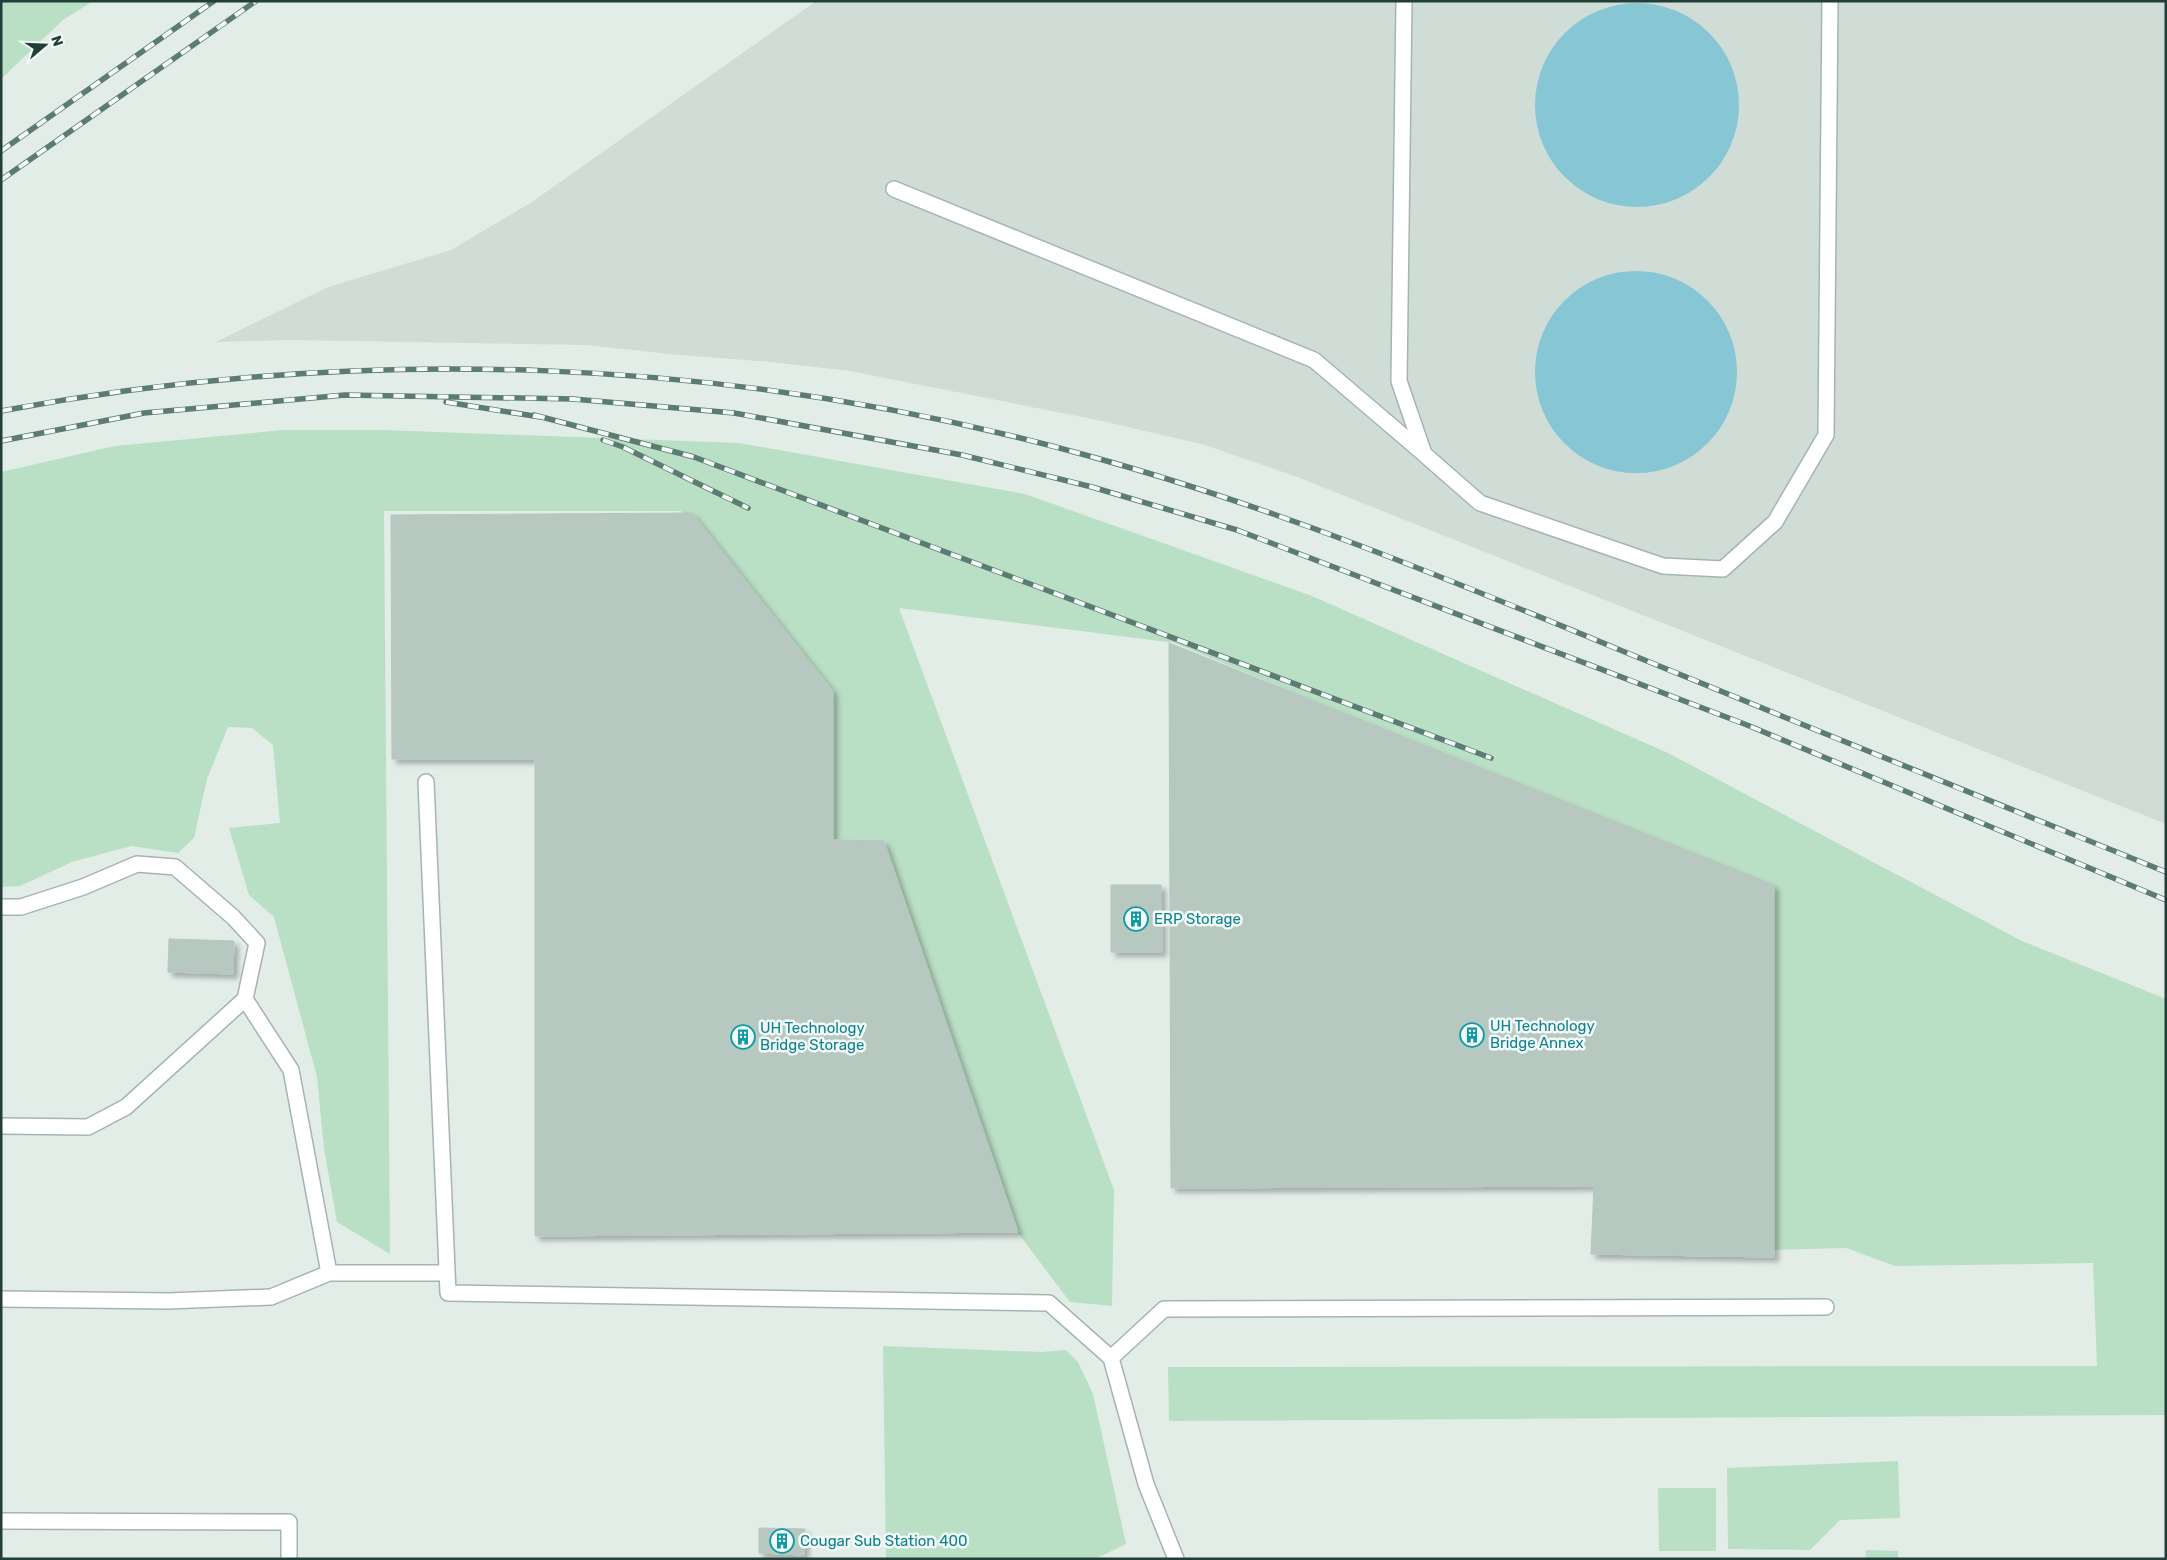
<svg xmlns="http://www.w3.org/2000/svg" width="2167" height="1560" font-family="Rubik,sans-serif">
<style>
.built{fill:#d0ddd7}
.green{fill:#b9dfc5}
.water{fill:#87c7d5}
.building{fill:#b7c8c1;stroke:#b4c7c0;filter:url(#shadow)}
.lines{fill:none;stroke-linecap:round;stroke-linejoin:round}
.minor-casing{stroke:#a4b5b0;stroke-width:18}
.minor{stroke:#fff;stroke-width:15}
.rail-casing{stroke:#5b7b73;stroke-width:5.5}
.rail{stroke:#f3f9f6;stroke-width:4;stroke-dasharray:11;stroke-linecap:butt}
.labels{text-anchor:middle;stroke-width:5;stroke-linejoin:round;paint-order:stroke}
.culture-label{font-size:15px;fill:#0d838f;stroke:#f3f9f6;text-anchor:start}
</style>
<defs>
<filter id="shadow"><feDropShadow dx="4.5" dy="4.5" stdDeviation="2.5" flood-color="#0004"/></filter>
</defs>
<rect width="100%" height="100%" fill="#e2ede8"/>
<!-- built -->
<path class="built" d="M816,1H2166V824L1297,477L1205,445L1102,421L850,371L770,362L669,354L586,345L291,340L216,342L328,287L451,250L532,202Z"/>
<!-- green -->
<path class="green" d="M1,1H93L63,20L1,79Z
M284,430H383L739,443L1025,494L1312,596L1668,753L2022,941L2166,999V1415L1169,1421L1168,1367L2097,1366L2093,1263L1895,1266L1846,1248L1769,1250L1768,889L1175,643L899,608L1114,1190L1112,1306L1070,1302L1012,1225L828,848L832,689L681,511H384L390,1254L337,1222L324,1149L317,1077L274,917L249,895L229,828L280,823L273,745L252,728L228,727L207,779L194,838L178,853L131,846L72,862L20,886L1,887V472L115,446Z
M883,1346L1041,1352L1066,1350L1078,1362L1093,1394L1126,1544L1095,1559L886,1558Z
M1898,1461L1900,1518L1840,1520L1810,1550L1728,1549L1727,1468Z
M1658,1488H1716V1551H1659Z
M1866,1550L1898,1551V1559H1865Z"/>
<!-- water -->
<path class="water" d="M1535 105a102 102 0 1 1 204 0a102 102 0 1 1-204 0Z
M1535 372a101 101 0 1 1 202 0a101 101 0 1 1-202 0Z"/>
<!-- building -->
<path class="building" d="M692,513L833,691V840L884,841L1018,1232L535,1236V759H392L391,515Z
M1169,643L1774,885V1257L1591,1254L1594,1186L1171,1188Z
M1111,885H1161L1162,952H1111Z
M169,939L234,941L233,974L168,972Z
M759,1528L805,1529L804,1555L759,1553Z"/>
<g class="lines">
<!-- minor casing -->
<g class="minor-casing">
<path id="minor" d="M1404,1L1399,381L1424,454L1480,503L1663,566L1723,569L1775,522L1826,435L1830,1
M894,189L1314,360L1423,453
M426,782L448,1293L1049,1303L1111,1358L1146,1484L1176,1559
M1,907H21L83,887L137,864L175,867L233,917L257,943L245,999L126,1107L88,1127L1,1126
M245,999L291,1070L329,1273H447
M1,1299L168,1301L271,1297L329,1273
M1111,1358L1164,1309L1826,1307
M1,1521L289,1522V1559"/>
</g>
<!-- minor -->
<use href="#minor" class="minor"/>
<!-- rail casing -->
<g class="rail-casing">
<path id="rail" d="M1,151L214,1
M1,180L256,1
M446,402L540,417
M1,411C363,343 734,357 1089,456C1271,506 1446,578 1620,650C1802,724 1984,799 2166,872
M534,415L694,457L1491,758
M603,440L623,447L748,508
M1,441L144,413L345,395L573,399L734,413L962,455L1092,487L1237,530L1747,725L2166,900"/>
</g>
<!-- rail -->
<use href="#rail" class="rail"/>
</g>
<!-- icons -->
<defs>
<g id="building-ring" transform="scale(1.25)"><circle r="9.5" fill="#f3f9f6" stroke="#0f9aa8" stroke-width="1.5"/><path d="M-4-6H4V6H1V3H-1V6H-4ZM-2.5-4.3h1.7v1.8h-1.7ZM.8-4.3h1.7v1.8H.8ZM-2.5-1h1.7V.8h-1.7ZM.8-1h1.7V.8H.8Z" fill="#0f9aa8"/></g>
</defs>
<g fill-rule="evenodd">
<use href="#building-ring" x="1136" y="919"/>
<use href="#building-ring" x="1472" y="1035"/>
<use href="#building-ring" x="743" y="1037"/>
<use href="#building-ring" x="782" y="1541"/>
</g>
<g class="labels">
<!-- culture labels -->
<g class="culture-label">
<text x="1154" y="924">ERP Storage</text>
<text x="1490" y="1031">UH Technology<tspan x="1490" dy="17">Bridge Annex</tspan></text>
<text x="760" y="1033">UH Technology<tspan x="760" dy="17">Bridge Storage</tspan></text>
<text x="800" y="1546">Cougar Sub Station 400</text>
</g>
</g>
<!-- border -->
<rect width="2167" height="1560" fill="none" stroke="#213f38" stroke-width="5"/>
<!-- north arrow -->
<g transform="translate(45 45) rotate(71)" stroke="#f3f9f6" stroke-width="4" paint-order="stroke">
<path d="M0-4L9 19L0 12L-9 19Z" fill="#213f38"/>
<text y="-8" font-size="14" font-weight="bold" text-anchor="middle" fill="#213f38">N</text>
</g>
</svg>
